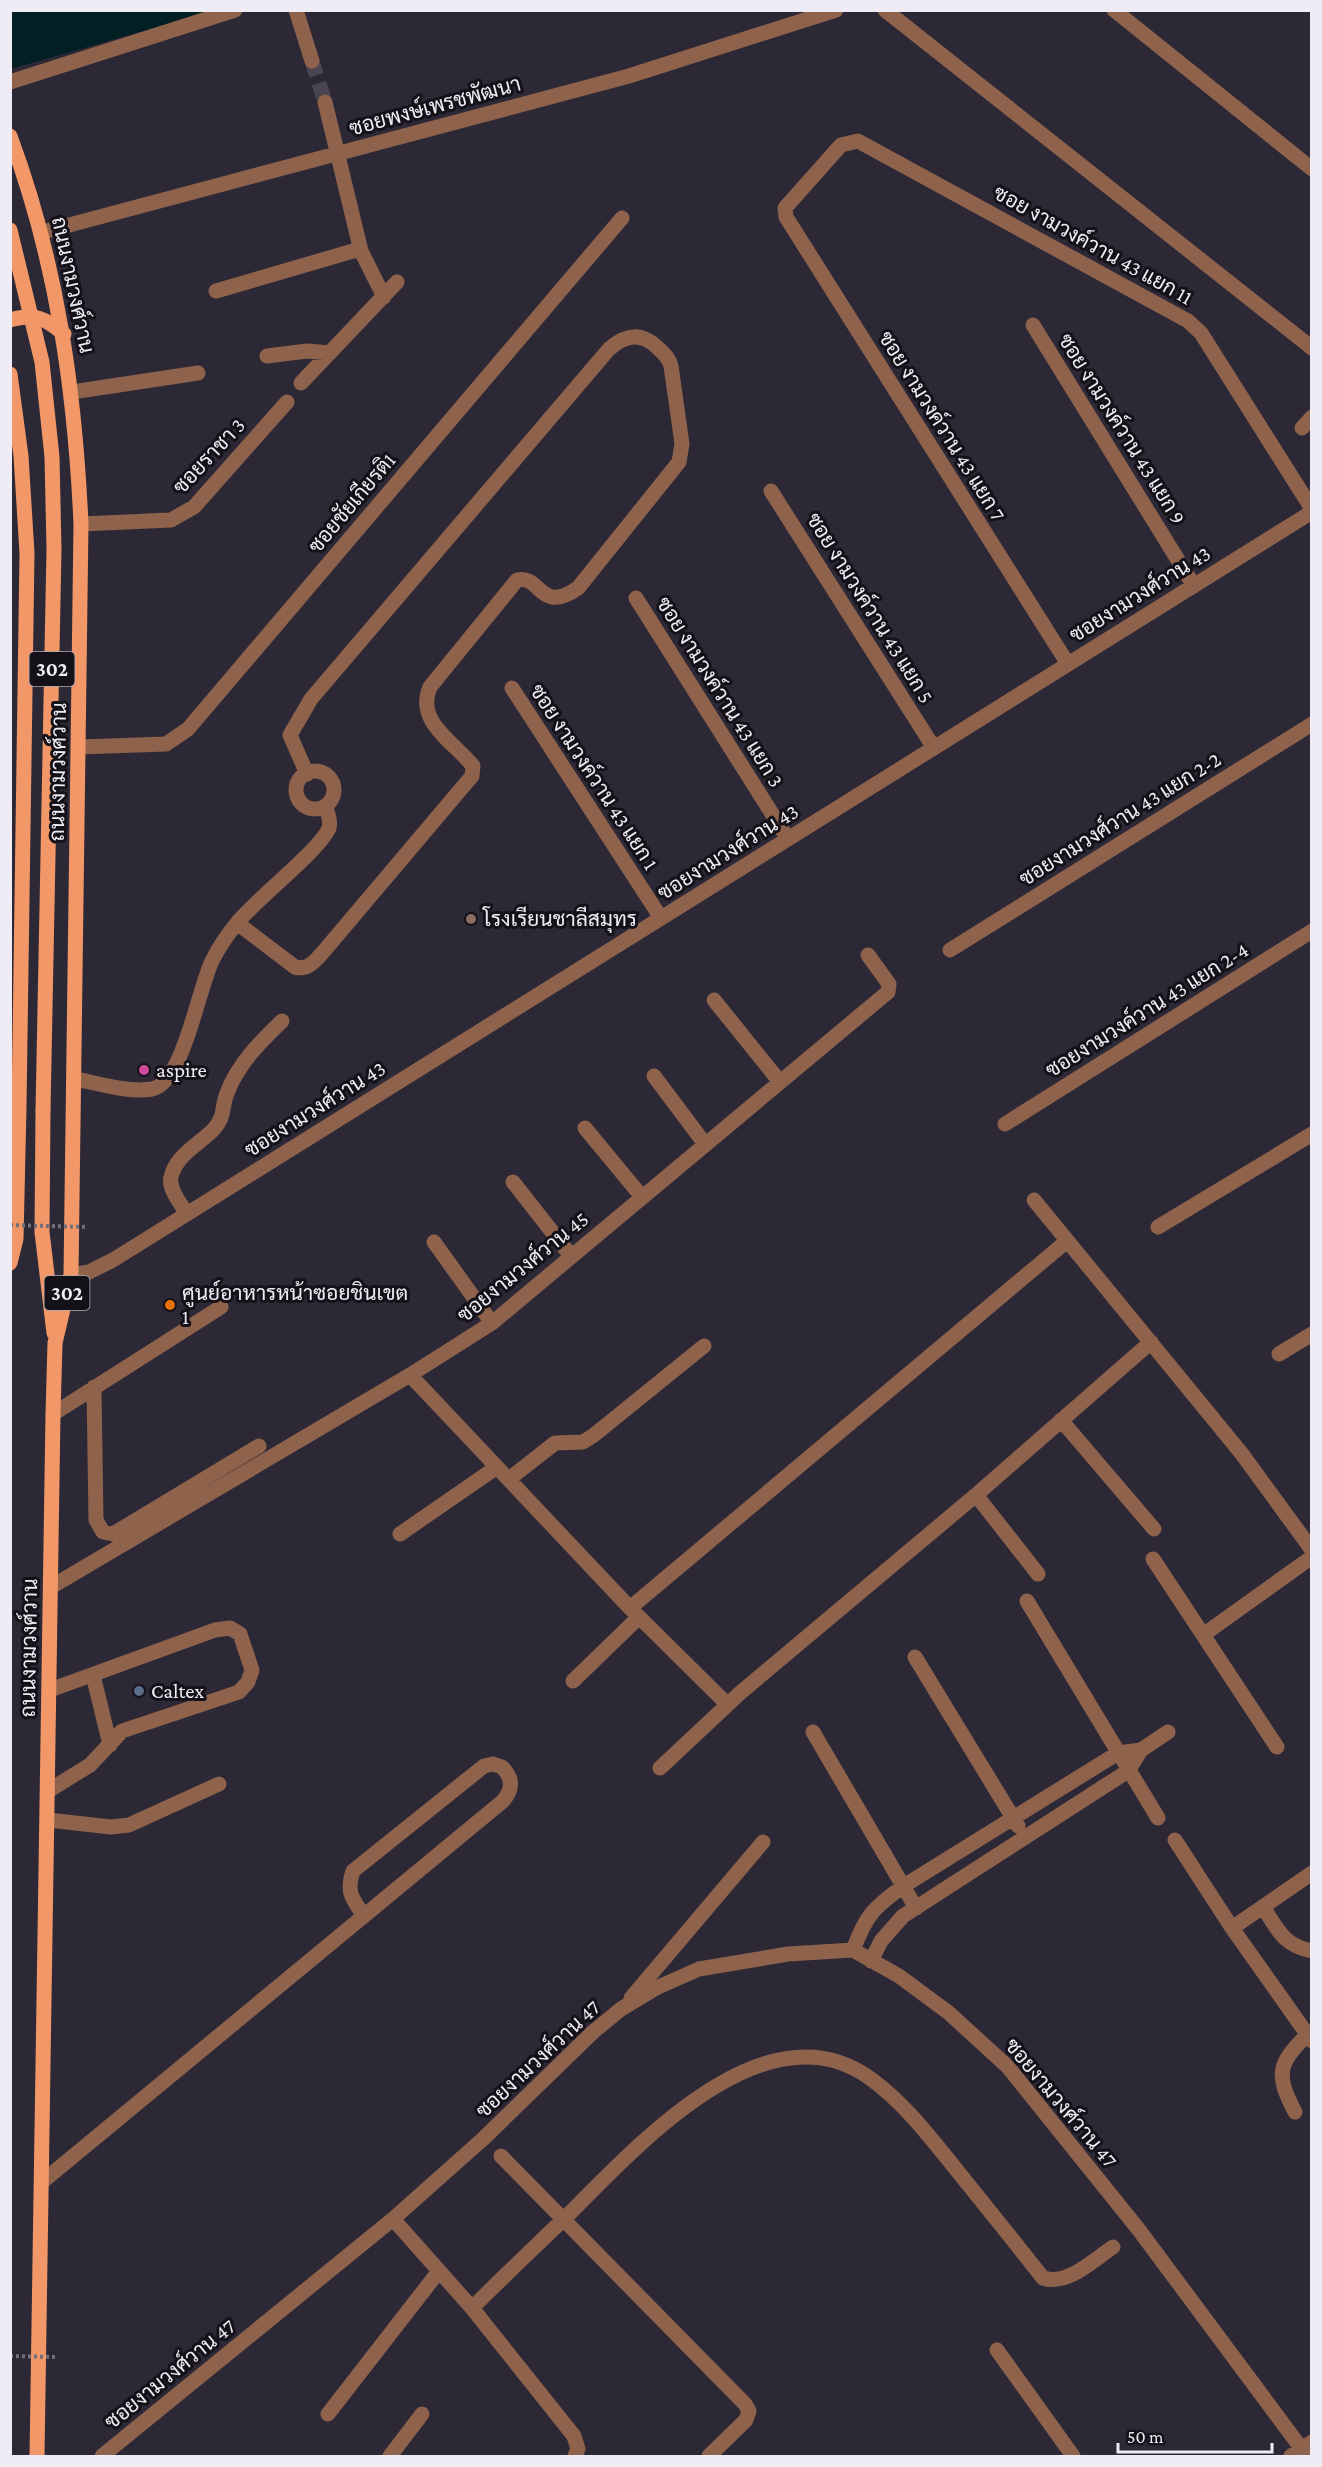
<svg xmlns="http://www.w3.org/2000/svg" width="1322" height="2467" font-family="'Crimson Pro',Sarabun,serif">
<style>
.water{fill:#021f24}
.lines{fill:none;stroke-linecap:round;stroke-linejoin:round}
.minor-tunnel{stroke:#494553;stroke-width:15;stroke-dasharray:15 8;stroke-linecap:butt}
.minor{stroke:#8e624b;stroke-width:15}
.major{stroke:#f29767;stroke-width:15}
.path-bridge{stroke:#726e7a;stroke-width:4;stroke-dasharray:3 3;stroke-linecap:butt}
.major-bridge{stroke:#f29767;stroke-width:15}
.education-dot{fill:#8d6e63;stroke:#141218;stroke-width:2}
.hotel-dot{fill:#d1479c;stroke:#141218;stroke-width:2}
.food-dot{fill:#e8710a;stroke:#141218;stroke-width:2}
.service-dot{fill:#5c6f8a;stroke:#141218;stroke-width:2}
.labels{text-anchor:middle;stroke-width:6;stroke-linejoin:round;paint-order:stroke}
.shield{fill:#141218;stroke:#adabb3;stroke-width:1.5}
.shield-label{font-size:20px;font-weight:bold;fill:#efecf5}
.street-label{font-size:21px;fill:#efecf5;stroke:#141218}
.poi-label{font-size:21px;fill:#efecf5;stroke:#141218;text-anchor:start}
</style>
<rect width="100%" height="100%" fill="#2c2836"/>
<!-- water -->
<path class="water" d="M11,11H213L11,69Z"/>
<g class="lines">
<!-- minor-tunnel -->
<path class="minor-tunnel" d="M312,61L325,102"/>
<!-- minor -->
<path class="minor" d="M296,10L312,61
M885,10L1312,348
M1114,10L1312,169
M10,82L235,10
M325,102L361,251
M43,232L629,76L836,10
M216,291L353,251H361L384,297
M1033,325L1194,586
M267,356L307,351L330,353
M301,383L397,282
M72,392L198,373
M1302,428L1312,417
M771,491L934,748
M81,524L171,520L194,507L287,402
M636,598L788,839
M1068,664L786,217L785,208L841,145L858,141L1188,321L1201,333L1312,509
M512,688L661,918
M80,747L166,744L188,729L622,218
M296 790a19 19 0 1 1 38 0a19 19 0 1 1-38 0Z
M237,923L295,967C308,971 316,960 324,951L472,776L473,766C454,742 415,722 430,687L517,580C541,574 539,615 578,588L679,462L682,444L671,366C669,357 663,353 657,347C641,332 625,335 609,349L311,699L290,735L307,774
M950,950L1312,724
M714,1000L780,1082
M654,1076L705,1144
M75,1079C98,1083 128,1093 152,1089C183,1083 198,990 212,961C219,947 227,935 237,923C256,899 320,850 329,828C331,821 328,813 325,806
M1005,1124L1312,931
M585,1128L642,1197
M513,1182L571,1256
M1034,1200L1242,1454L1312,1550
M187,1214C181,1204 168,1189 171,1177C176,1155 198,1145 213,1130C226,1116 221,1108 227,1093C238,1064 260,1042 282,1021
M1158,1227L1312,1134
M434,1242L492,1323
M71,1275L89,1272L113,1260L1312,512
M1279,1354L1312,1334
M410,1375L630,1608L727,1704
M94,1387L96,1520L103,1532L113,1534L259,1446
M53,1414L221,1307
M1061,1420L1154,1529
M509,1479L555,1443L583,1442L594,1435L704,1346
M976,1495L1038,1574
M400,1534L497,1467
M1153,1559L1277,1747
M51,1587L410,1375L492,1323L888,992L889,984L868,955
M1027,1601L1158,1818
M630,1608L1067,1241
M1203,1635L1312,1557
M915,1657L1018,1826
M93,1675L110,1745
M573,1681L639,1617
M813,1732L916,1908
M660,1768L740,1693L976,1495L1151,1342
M48,1791L90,1765L122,1731L239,1692L248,1682L252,1670L240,1634L230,1628L215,1630L50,1690
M48,1820L111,1827L129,1825L219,1784
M1175,1840L1232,1928L1312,2041
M1263,1907C1278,1930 1283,1945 1312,1951
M1232,1928L1312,1873
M853,1950C866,1916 872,1909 902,1887L1118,1753L1141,1750
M871,1961L881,1941L903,1916L1128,1771L1141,1750L1168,1732
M631,1998L763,1842
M1295,2112C1275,2074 1278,2064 1307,2035
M501,2156L745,2404L749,2411L746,2420L709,2456
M42,2182L503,1801C513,1789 513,1778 502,1767L493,1764L484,1766L353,1871C346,1893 352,1898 364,1916
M393,2219L472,2308
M997,2350L1073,2456
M328,2414L439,2271
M102,2456L393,2219L484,2138L593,2032L621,2009L656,1988L699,1969L788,1954L853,1950L899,1976L949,2013L1008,2067L1139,2230L1307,2456
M390,2456L422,2414
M575,2456L578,2449L574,2436L472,2308C504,2276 537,2245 570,2213C637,2146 767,2002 871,2079C904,2103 929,2136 955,2168C984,2204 1014,2241 1043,2278C1068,2286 1093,2260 1113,2247
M1291,2456L1312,2442"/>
<!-- major -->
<path class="major" d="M10,136C57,262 75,391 81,524L71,1275L55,1343L53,1414L37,2456
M10,320C35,313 45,318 64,334
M10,374L21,456L27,553L19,1107L16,1239L10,1263
M43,1111L42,1232L54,1333"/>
<!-- path-bridge -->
<path class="path-bridge" d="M10,1225L87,1227
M10,2356L56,2357"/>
<!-- major-bridge -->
<path class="major-bridge" d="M10,230L42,362L52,457L54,549L43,1111"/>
</g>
<!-- markers -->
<circle class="education-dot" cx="471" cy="919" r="6"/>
<circle class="hotel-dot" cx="144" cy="1070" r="6"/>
<circle class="food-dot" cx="170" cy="1305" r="6"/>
<circle class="service-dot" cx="139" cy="1691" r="6"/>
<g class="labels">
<!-- shield labels -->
<g class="shield">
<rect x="29.5" y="652" width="45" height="34" rx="4.5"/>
<rect x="44.5" y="1276" width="45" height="34" rx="4.5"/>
</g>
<g class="shield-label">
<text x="52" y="676">302</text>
<text x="67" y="1300">302</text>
</g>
<!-- street labels -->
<g class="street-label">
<text transform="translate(435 106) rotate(-15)" y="7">ซอยพงษ์เพรชพัฒนา</text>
<text transform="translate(1093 245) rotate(29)" y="7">ซอย งามวงค์วาน 43 แยก 11</text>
<text transform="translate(73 285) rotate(78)" y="7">ถนนงามวงศ์วาน</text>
<text transform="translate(942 426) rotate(58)" y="7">ซอย งามวงค์วาน 43 แยก 7</text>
<text transform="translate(1122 429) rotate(58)" y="7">ซอย งามวงค์วาน 43 แยก 9</text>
<text transform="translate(209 456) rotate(-47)" y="7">ซอยราชา 3</text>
<text transform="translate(352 503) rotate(-50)" y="7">ซอยชัยเกียรติ1</text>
<text transform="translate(1140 594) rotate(-32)" y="7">ซอยงามวงศ์วาน 43</text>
<text transform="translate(870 608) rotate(58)" y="7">ซอย งามวงค์วาน 43 แยก 5</text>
<text transform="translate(720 692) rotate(58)" y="7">ซอย งามวงค์วาน 43 แยก 3</text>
<text transform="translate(58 772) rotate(-89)" y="7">ถนนงามวงศ์วาน</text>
<text transform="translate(594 777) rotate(57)" y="7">ซอย งามวงค์วาน 43 แยก 1</text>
<text transform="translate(1120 819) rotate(-32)" y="7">ซอยงามวงศ์วาน 43 แยก 2-2</text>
<text transform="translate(728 852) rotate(-32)" y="7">ซอยงามวงศ์วาน 43</text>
<text transform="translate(1147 1010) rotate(-32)" y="7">ซอยงามวงค์วาน 43 แยก 2-4</text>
<text transform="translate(315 1109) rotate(-32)" y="7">ซอยงามวงศ์วาน 43</text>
<text transform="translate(523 1267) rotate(-39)" y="7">ซอยงามวงศ์วาน 45</text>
<text transform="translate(29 1648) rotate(-89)" y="7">ถนนงามวงศ์วาน</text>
<text transform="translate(538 2059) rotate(-43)" y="7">ซอยงามวงศ์วาน 47</text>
<text transform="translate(1061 2103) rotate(50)" y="7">ซอยงามวงศ์วาน 47</text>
<text transform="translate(170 2374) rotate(-39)" y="7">ซอยงามวงศ์วาน 47</text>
</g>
<!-- poi labels -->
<g class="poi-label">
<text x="483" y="926">โรงเรียนชาลีสมุทร</text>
<text x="156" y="1077">aspire</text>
<text x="182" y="1300">ศูนย์อาหารหน้าซอยชินเขต<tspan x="182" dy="24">1</tspan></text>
<text x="151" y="1698">Caltex</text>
</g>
</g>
<!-- border -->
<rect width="1322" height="2467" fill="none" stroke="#efecf5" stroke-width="24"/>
<!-- scale -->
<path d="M1118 2443v9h154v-9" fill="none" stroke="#efecf5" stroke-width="3"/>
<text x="1127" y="2443" font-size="18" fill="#efecf5" stroke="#141218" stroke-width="4.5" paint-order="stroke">50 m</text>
</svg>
